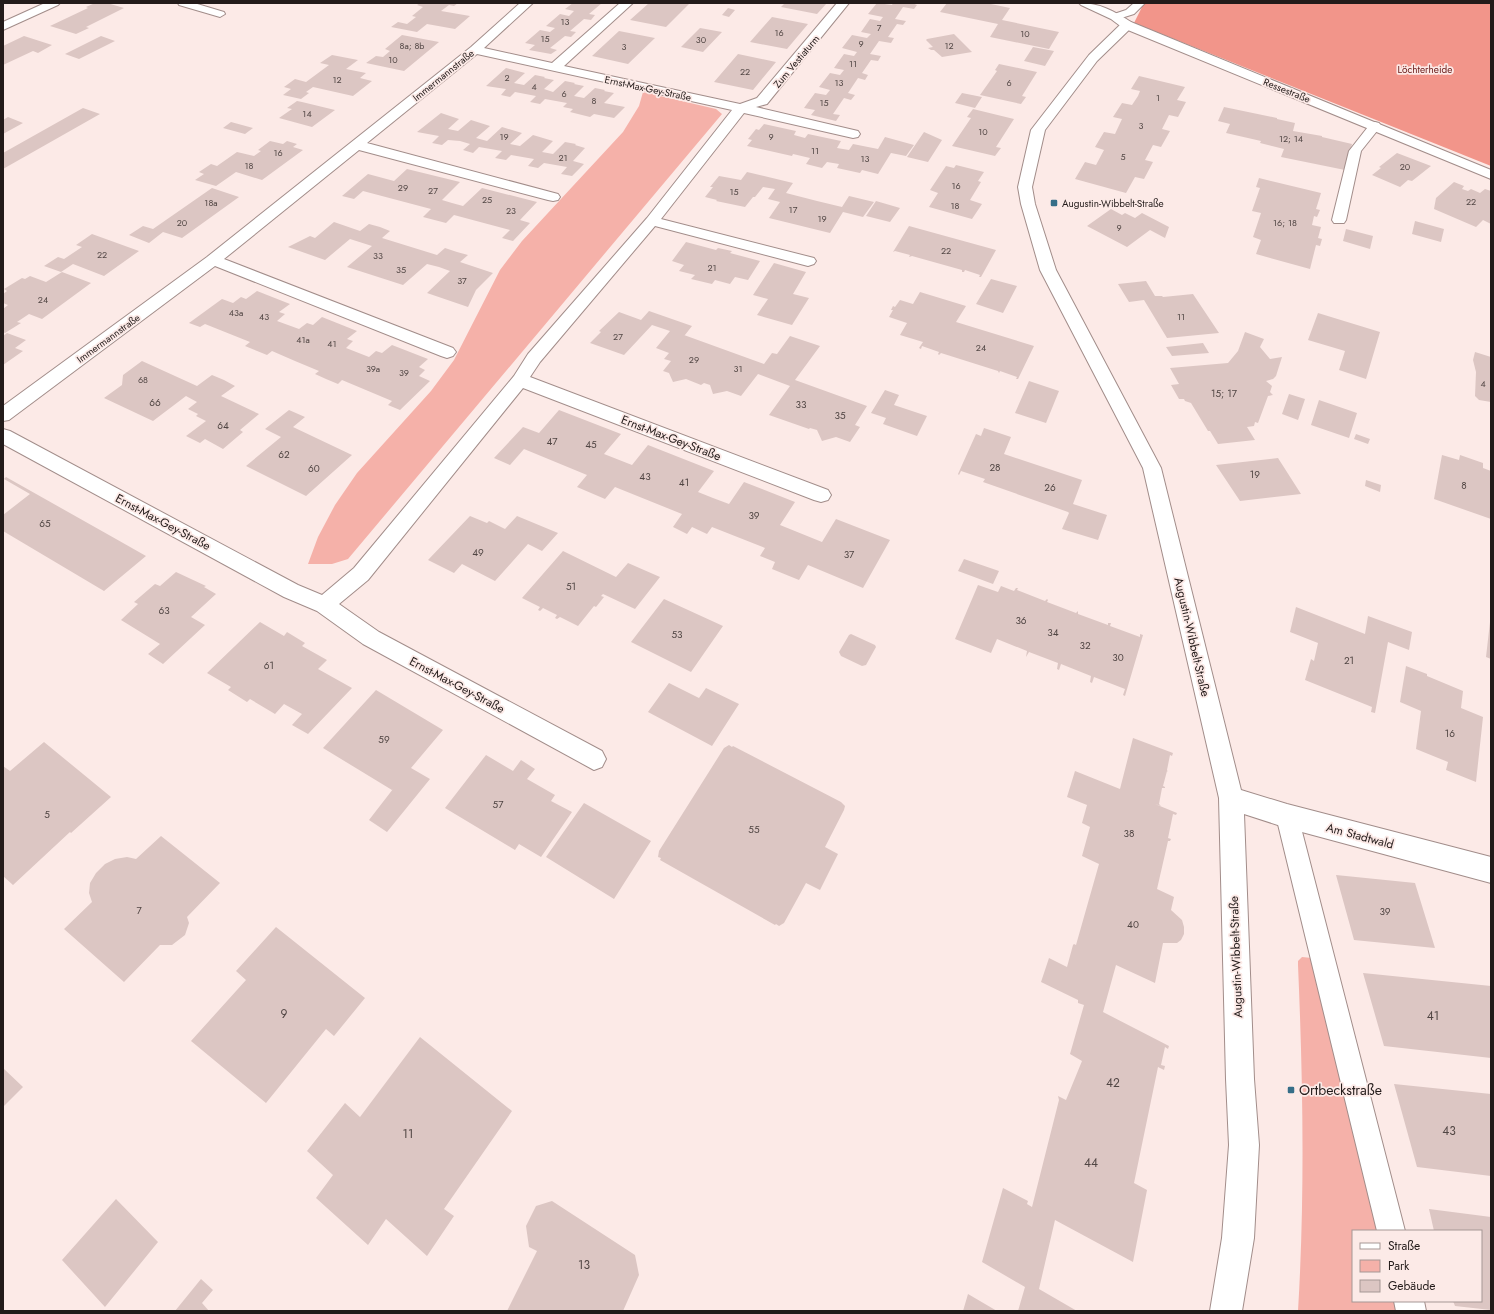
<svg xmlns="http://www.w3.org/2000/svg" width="1494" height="1314" font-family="Jost,sans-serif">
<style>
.green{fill:#f5b1a9}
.forest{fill:#f2958a}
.building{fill:#dcc6c3}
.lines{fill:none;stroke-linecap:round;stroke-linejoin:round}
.service-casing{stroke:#a28d8a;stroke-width:2}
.minor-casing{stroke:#a28d8a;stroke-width:2}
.secondary-casing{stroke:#a28d8a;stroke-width:2}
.service{fill:#fff;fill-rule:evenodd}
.minor{fill:#fff;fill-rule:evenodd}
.secondary{fill:#fff;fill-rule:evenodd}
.poi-dot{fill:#366e88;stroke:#fceae7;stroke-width:1.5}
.labels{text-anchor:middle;stroke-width:3.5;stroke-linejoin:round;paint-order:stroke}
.far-number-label{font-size:9px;fill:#514644}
.far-street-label{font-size:10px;fill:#231b1a;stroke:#fceae7}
.far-park-label{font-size:10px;fill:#671614;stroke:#fceae7}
.far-poi-label{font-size:10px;fill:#231b1a;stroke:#fceae7;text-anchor:start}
.number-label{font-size:10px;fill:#514644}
.street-label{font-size:12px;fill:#231b1a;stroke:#fceae7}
.near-number-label{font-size:12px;fill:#514644}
.near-poi-label{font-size:14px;fill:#231b1a;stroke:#fceae7;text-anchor:start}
</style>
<rect width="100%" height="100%" fill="#fceae7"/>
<!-- green -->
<path class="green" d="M643,92L716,109L722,114L348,559L332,564H308L318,537L335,505L357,473L431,391L454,360L500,270L522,241L623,132L639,106Z
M1302,957L1312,958L1388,1231H1353V1301H1406L1408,1311H1298C1305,1195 1303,1081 1298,965V961Z"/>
<!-- forest -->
<path class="forest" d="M1144,3H1491V166L1134,23Z"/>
<!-- building -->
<path class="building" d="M95,3H107L124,8L86,27L89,28L76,34L50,26L88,8L86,7Z
M420,3H458L454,6L449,5L441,11L470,16L455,29L427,24L417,32L391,27L398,22L407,24L416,17L412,16L423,7L417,5Z
M573,3H602L589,14L595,15L591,20L584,19L570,31L576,32L571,37L565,36L550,48L557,50L551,54L529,50L535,45L525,43L540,30L550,32L555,28L546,26L560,14L569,16L574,11L565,9Z
M649,3H690L666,27L630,20Z
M785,3H827L817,14L781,7Z
M877,3L892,5L893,3H912L917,5L914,9L903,7L895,19L906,21L903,25L897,24L888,37L894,38L891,43L879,41L870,54L881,56L878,61L871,60L862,73L868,75L865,80L858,78L848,93L855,95L851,100L844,98L833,114L840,115L836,121L811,115L815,110L804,108L815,93L826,95L830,90L819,87L830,73L840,75L844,70L834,68L844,54L854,56L857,52L842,48L852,35L867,38L871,34L861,32L870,19L880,21L883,17L868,14Z
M947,3H986L1010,8L1002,20L1059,32L1049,49L990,37L998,24L940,12Z
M728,8L735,10L729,17L722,15Z
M772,17L808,24L787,49L750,42Z
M700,28L722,32L703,52L681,47Z
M619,31L655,38L628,64L592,56Z
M954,34L972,52L942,57L934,50H931L928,48L933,47L926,40L927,39Z
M402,35L439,42L404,71L366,63L376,56L383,57L390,51L385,49Z
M24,36L52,45L38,53L33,51L3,65V46Z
M101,36L115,41L79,59L65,54Z
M1033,47L1054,51L1045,66L1024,61Z
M738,54L776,62L753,90L714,82Z
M332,55L358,60L346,69L366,73L360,78L372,81L353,96L313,87L306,92L309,93L301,99L283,95L291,89L284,87L295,79L306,82L329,65L320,63Z
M999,64L1037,72L1022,96L1026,97L1021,104L980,95L997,71L995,70Z
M506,68L525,73L514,83L524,85L535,75L545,77L544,78L554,80L544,89L553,92L565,81L575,83L574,84L584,86L574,96L584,98L595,88L605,90L604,91L614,93L604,103L625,107L614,118L594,114L590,117L570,112L573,109L563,107L567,103L545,99L540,104L530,102L536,96L515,92L510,97L501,95L506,89L486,86Z
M1139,76L1185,87L1177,100L1186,102L1178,117L1169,115L1162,129L1170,131L1161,147L1153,145L1145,160L1153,162L1144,179L1135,177L1126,193L1075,179L1085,162L1096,165L1104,150L1095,147L1104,132L1115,134L1122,119L1113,117L1122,103L1132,105L1138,96L1140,91L1131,89Z
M962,93L982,97L975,108L955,103Z
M297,101L302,102L335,110L312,127L279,118L292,109L287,108Z
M1224,107L1277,118V119L1295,123L1293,131L1322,136V137L1352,144L1345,170L1281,157L1284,149L1260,143L1261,141L1226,133L1230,124L1218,121Z
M83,108L100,114L3,169V153Z
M973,109L1014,119L996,147L1001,148L995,156L952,146L971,118L967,117Z
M441,113L459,119L448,129L458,131L471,120L490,126L476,138L487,141L502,127L522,133L510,144L520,146L533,135L553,141L542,152L553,154L565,142L576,144L575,145L585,148L573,161L584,164L572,176L561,174L567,167L544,163L538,168L528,166L534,159L511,155L506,160L495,158L502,151L479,147L473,153L463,150L470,144L460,141L448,140L442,145L432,143L439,136L417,132Z
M8,117L23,123L3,134V120Z
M231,122L253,128L245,134L223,128Z
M764,124L796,131L794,135L805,138L808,134L841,141L837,148L849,150L853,144L878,149L885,137L914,145L906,156L891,153L878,174L862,170L860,173L837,168L839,164L827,162L822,168L806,164L810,158L793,154L792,156L747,146L752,140L748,139L756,129L759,130Z
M924,132L942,140L928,162L907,157Z
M270,141L283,144L287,141L297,144L293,147L303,150L262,180L236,172L216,186L195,180L204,174L199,172L211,164L217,166L237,152L254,156L261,151L258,150Z
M1397,153L1431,166L1412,181L1408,180L1400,187L1372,175L1381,168L1379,167Z
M956,165L984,172L978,181L981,182L970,200L982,204L972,219L929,207L938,193L930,190L946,166L954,168Z
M407,169L460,182L442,200L452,203L463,206L482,188L537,202L520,220L530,223L513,241L502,238L510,230L454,215L446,223L423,217L431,209L363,191L354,199L342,196L368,174L394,181Z
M747,172L793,183L786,193L817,201L842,207L849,196L874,202L863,217L843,212L830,233L769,218L780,202L768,199L775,189L763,187L755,197H753L745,207L716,201L717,200L705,197L713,187H710L719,176L741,180Z
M1259,178L1321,193L1316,209L1320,210L1317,217L1314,216L1312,225L1321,227L1318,238L1322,239L1320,246L1316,245L1310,269L1256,254L1261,240L1253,237L1261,213L1252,211L1260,188L1256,187Z
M1454,182L1464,186L1462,189L1468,191L1471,189L1480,193L1485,189L1491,191V224L1483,220L1476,227L1434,209L1436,198Z
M212,188L239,197L182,238L163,232L149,243L129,235L143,226L153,229Z
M876,201L900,208L890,222L866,216Z
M1111,209L1122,215L1125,213L1135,218L1142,213L1169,227L1165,238L1150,230L1127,247L1087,226Z
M1415,221L1444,229L1441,242L1412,234Z
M334,222L360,231L369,224L380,227L390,231L382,238L437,255L445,248L457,252L468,255L460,262L493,273L476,290L468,307L427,293L450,271L439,267L427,264L403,285L347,267L372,246L350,239L325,260L288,247L310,236L315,238Z
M909,226L996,250L981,277H979L980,275L965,270L964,272H962V270L912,256L909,257L910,255L895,251L893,252Z
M1346,229L1373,236L1370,249L1343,241Z
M92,234L139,251L104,276L73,264L61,272L44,266L58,257L64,259L82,247L76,245Z
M686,242L716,250L718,248L732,251L730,253L760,261L748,280L735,277L730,284L715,280L712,284L691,279L695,275L679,271L684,265L672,261Z
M774,263L806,272L793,294L809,298L792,325L757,315L768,299L753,295Z
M62,272L91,283L42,319L29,314L17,322L21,323L5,333L3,332V309L8,305L3,303V294L7,291L4,289L22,278L25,279L30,276L46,282Z
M991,279L1017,286L1003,313L976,304Z
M1146,281L1155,296H1162L1163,297L1193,294L1219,333L1167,338L1144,300L1129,302L1118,284Z
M257,291L290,304L279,312L285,314L277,321L299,329L307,323L313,325L322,317L357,331L347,339L353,341L346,348L369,357L376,351L382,353L392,345L428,359L419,367L425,370L419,376L430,381L400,410L388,405L392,401L342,380L338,384L326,379L315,374L319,371L295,361L272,351L267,355L245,346L250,342L205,324L200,327L189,323L222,299L233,303L241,297L246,299Z
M920,292L966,306L956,322L1034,346L1018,379H1016L1017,377L1000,371L999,373L998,371L941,353L939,355L938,354L939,352L922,346L921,349L919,348L923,342L900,335L907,323L889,317L893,310H891L893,306L895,307L900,300L913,304Z
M649,311L692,326L681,340L684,335L764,364L772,353L777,354L790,336L820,346L795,380L867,406L855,425L860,427L850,442L836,437L822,441L817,430L810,428L809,429L769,415L790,386L758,374L741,396L727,391L713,394L710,385L704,383L701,385L686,379L673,382L669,373L663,371L671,361L664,359L669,353L656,348L670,331L652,325L624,355L590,343L601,332L599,331L619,312L641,320Z
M1318,313L1380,332L1366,379L1339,370L1345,351L1308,340Z
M1245,332L1264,339L1260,347L1270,359L1282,357L1276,376L1273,379L1266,381L1272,386L1270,392L1273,395L1268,396L1258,423L1255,422L1254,426L1247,427L1255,440L1218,444L1210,431H1208L1191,403L1185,401L1184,399H1179L1171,385L1179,384L1170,368L1228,363L1238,351Z
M7,333L26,340L15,348L23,351L3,365V336Z
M1203,343L1209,353L1172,356L1166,347Z
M1475,352L1491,357V402L1479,400L1475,396L1476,372L1473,360Z
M142,361L197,386L212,375L224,380L235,386L221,396L259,414L240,430L243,432L223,449L205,439L200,443L186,436L206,421L196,416L198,414L188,409L197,402L186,396L153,421L104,398L122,385L123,375Z
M1029,381L1059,391L1046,423L1015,413Z
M885,390L899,395L894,405L927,416L917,436L883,424L886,418L871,413Z
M1289,394L1305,399L1298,420L1282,414Z
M1319,400L1357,413L1349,438L1311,425Z
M289,410L305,417L293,427L352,455L306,496L246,466L281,437L265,429Z
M559,410L621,434L604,454L632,465L648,445L714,471L698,492L713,498L729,504L744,482L795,502L780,525L822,542L836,519L890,540L863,588L808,565L799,580L772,569L775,562L760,556L765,548L712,527L707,534L692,527L687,534L673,527L682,514L615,487L605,499L577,487L587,475L524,449L510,465L494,458L523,427L539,433Z
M984,428L1011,437L1004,454L1082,480L1073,504L1107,515L1098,540L1062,529L1069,513L1068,512L983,482L985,479L961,471L959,475L958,474L976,434L981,436Z
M1356,434L1370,439L1368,444L1354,439Z
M1442,455L1459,460L1460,455L1483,463V468L1491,471V519L1434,499Z
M1278,458L1301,494L1240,501L1216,465Z
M6,477L116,539L146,556L104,591L3,531V515L30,494L4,479Z
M1366,480L1381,485L1380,492L1365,486Z
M470,516L487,523L489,521L505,529L517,516L558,533L542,551L528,544L495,581L462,564L454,573L428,560Z
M563,551L616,577L628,563L660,577L635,609L603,594L601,596L604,597L596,607L594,606L578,626L560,617L557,619L555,618L557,615L543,608L540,611L538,610L540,607L522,598Z
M964,559L999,571L993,584L958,571Z
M176,572L206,586L204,587L216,594L191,617L205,625L163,664L148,654L160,644L121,620L138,604L134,602L155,584L160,586Z
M978,585L998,592L1001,586L1014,591L1016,588H1018L1017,590L1045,601L1047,599L1048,600L1047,602L1076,613L1078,611V614L1108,625V623H1111L1110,626L1140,637V634L1143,635L1125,696L1123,695L1125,689L1094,677L1092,683L1090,682L1091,676L1061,664L1059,670L1057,669L1058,663L1029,652L1026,657L1027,651L997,639L991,653L955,639Z
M664,599L723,626L691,672L631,642Z
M1296,607L1365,634L1368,616L1412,632L1409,650L1388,642L1375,713L1371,712L1372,707L1305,680L1311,659L1314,661L1318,643L1290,632Z
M260,622L284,636L287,632L305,643L302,646L327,660L318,669L352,688L308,734L292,725L302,714L284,704L275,714L250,699L247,702L228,690L231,687L207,673Z
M1490,622H1491V659L1486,657Z
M851,634L875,645L876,647L866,665L862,666L841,656L839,652L849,635Z
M1406,666L1427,674V676L1463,691L1461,708L1483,717L1476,782L1446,770L1448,762L1416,749L1421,711L1400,702Z
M669,683L699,698L706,688L739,704L712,746L648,712Z
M376,690L443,730L411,768L430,779L387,832L369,820L393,789L392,790L323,748Z
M1133,738L1173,753L1172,756L1170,755L1167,770L1168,772L1167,771L1163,786L1165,787V788H1162L1159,804L1161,806L1155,804L1177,813L1176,815L1173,814L1168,838L1171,839L1170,841H1168L1157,889L1174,897L1171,910L1182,920L1184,927V934L1181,940L1177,943H1163L1155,983L1116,965L1103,1012L1169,1046L1168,1049L1165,1047L1161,1065L1165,1066L1164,1070L1158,1067L1134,1183L1147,1190L1133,1262L1055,1220L1039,1289L1077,1311H1018L1025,1287L982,1262L1003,1188L1028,1201L1027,1204L1032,1207L1059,1100L1058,1096L1066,1100L1082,1061L1070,1054L1084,1005L1078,1003V1000L1041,982L1049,958L1067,967L1073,945L1074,944L1076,945L1099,864L1082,856L1090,827L1082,823L1087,805L1067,797L1075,771L1120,789Z
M44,742L111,797L71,833L70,832L13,885L3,876V766L10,771Z
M729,745L732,747L733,746L841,802L845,806L844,810L825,847L838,854L820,890L806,883L784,923L779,926L776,924L775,925L660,860L661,858L658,857L659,851L724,748Z
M486,755L513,771L521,760L535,769L527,779L555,795L551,801L572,812L541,857L519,844L515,850L445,808Z
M584,803L651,841L614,899L546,857Z
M161,836L220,883L187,917L189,923L185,935L172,945H160L124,982L64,929L92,902L89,893L90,883L96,873L105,864L115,859L127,857L136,859Z
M1336,875L1415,883L1435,948L1354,940Z
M276,927L365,998L334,1036L326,1029L266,1103L191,1041L246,980L236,971Z
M1363,973L1491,986V1058L1384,1046Z
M420,1037L512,1111L444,1209L454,1216L427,1256L386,1219L368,1245L316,1198L333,1175L307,1151L345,1103L360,1117Z
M3,1068L23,1087L3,1107Z
M1394,1084L1491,1094V1176L1417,1167Z
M116,1199L158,1242L105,1307L62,1260Z
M552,1201L635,1255L639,1275L623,1311H507L537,1251L529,1247L526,1226L536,1206Z
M1429,1209L1491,1217V1310L1455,1306L1453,1301H1481V1231H1434Z
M201,1279L213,1290L202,1303L209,1311H175Z
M968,1294L997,1311H963Z"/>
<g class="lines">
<!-- service casing -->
<g class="service-casing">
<path id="service" d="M178,3H194L224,12L225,14L220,17L179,5Z
M1134,3H1145L1134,14L1115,20L1110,17L1111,15L1126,10Z
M1375,122L1379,123L1381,126L1361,151L1346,220L1344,223H1334L1332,220L1349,151L1371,123Z
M1287,805L1295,808L1298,816L1405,1231H1377L1276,816L1279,808Z
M1394,1301H1424L1426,1311H1396Z"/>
</g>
<!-- minor casing -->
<g class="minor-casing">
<path id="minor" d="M45,3H60L58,5L3,30V22Z
M520,3H533L484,48L552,63L620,3H633L564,66L740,104L757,98L837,3H849L767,104L756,107L858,131L860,134L858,137L853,138L744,113L661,219L814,258L816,261L814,264L808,266L655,226L540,362L530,377L828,490L831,495L828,500L821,502L814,500L523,388L368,580L339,604L379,632L602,751L606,759L602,767L594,770L363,644L317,611L284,597L3,444V429L10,431L298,585L322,595L354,568L514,376L528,354L647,218L732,110L477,54L367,143L558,194L560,197L558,200L553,201L548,200L359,150L224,259L453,348L456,352L453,356L447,358L441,356L215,266L9,420L3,421V406L207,257L471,47Z
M1127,21L1131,22L1133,25L1131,28L1097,61L1045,130L1032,187L1035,204L1056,270L1161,468L1241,790L1287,804L1491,857V883L1287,828L1244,814L1254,1079L1259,1145L1254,1238L1242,1311H1210L1222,1238L1229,1145L1226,1079L1219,798L1143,468L1040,270L1021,204L1018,187L1031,130L1089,55L1123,22Z"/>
</g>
<!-- secondary casing -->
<g class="secondary-casing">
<path id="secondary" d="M1079,3C1100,3 1114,11 1131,22L1491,170V179L1123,28L1111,19L1081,5Z"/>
</g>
<!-- service -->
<use href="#service" class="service"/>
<!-- minor -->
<use href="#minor" class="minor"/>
<!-- secondary -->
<use href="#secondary" class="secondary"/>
</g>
<!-- markers -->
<g class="poi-dot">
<rect x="1050" y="199" width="8" height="8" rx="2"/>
<rect x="1287" y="1086" width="8" height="8" rx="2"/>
</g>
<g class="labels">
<!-- far-number labels -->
<g class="far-number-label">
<text x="565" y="25">13</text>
<text x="879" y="31">7</text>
<text x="779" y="36">16</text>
<text x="1025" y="37">10</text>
<text x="545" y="42">15</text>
<text x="701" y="43">30</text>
<text x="861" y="47">9</text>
<text x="412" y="49">8a; 8b</text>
<text x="949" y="49">12</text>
<text x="624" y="50">3</text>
<text x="393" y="63">10</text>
<text x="853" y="67">11</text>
<text x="745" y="75">22</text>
<text x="507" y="81">2</text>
<text x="337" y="83">12</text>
<text x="839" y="86">13</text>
<text x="1009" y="86">6</text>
<text x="534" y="90">4</text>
<text x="564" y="97">6</text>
<text x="1158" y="101">1</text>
<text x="594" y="104">8</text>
<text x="824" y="106">15</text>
<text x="307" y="117">14</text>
<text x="1141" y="129">3</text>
<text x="983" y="135">10</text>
<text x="504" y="140">19</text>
<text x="771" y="140">9</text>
<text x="1291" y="142">12; 14</text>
<text x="815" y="154">11</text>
<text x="278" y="156">16</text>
<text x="1123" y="160">5</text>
<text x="563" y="161">21</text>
<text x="865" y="162">13</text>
<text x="249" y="169">18</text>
<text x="1405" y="170">20</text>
<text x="956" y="189">16</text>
<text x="403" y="191">29</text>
<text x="433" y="194">27</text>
<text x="734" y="195">15</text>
<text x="487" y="203">25</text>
<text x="1471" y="205">22</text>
<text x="211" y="206">18a</text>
<text x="955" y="209">18</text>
<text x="793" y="213">17</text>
<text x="511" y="214">23</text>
<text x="822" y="222">19</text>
<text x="182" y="226">20</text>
<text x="1285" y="226">16; 18</text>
<text x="1119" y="231">9</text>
<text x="946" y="254">22</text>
<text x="102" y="258">22</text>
<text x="378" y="259">33</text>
<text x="712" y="271">21</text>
<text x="401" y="273">35</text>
<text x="462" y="284">37</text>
<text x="43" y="303">24</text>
<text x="236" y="316">43a</text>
<text x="264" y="320">43</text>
<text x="1181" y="320">11</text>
<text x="618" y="340">27</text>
<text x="303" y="343">41a</text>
<text x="332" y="347">41</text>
<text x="981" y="351">24</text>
<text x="694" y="363">29</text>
<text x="373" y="372">39a</text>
<text x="738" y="372">31</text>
<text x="404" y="376">39</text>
<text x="143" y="383">68</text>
<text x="1483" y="387">4</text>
</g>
<!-- far-street labels -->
<g class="far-street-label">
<text transform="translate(796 61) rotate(-50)" y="4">Zum Vestiaturm</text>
<text transform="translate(443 75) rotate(-39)" y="4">Immermannstraße</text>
<text transform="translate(648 88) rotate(12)" y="4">Ernst-Max-Gey-Straße</text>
<text transform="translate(1287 90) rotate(22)" y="4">Ressestraße</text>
<text transform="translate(108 338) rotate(-36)" y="4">Immermannstraße</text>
</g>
<!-- far-park labels -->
<g class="far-park-label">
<text x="1425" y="73">Löchterheide</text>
</g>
<!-- far-poi labels -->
<g class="far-poi-label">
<text x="1062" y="207">Augustin-Wibbelt-Straße</text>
</g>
<!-- number labels -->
<g class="number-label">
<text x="1224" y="397">15; 17</text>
<text x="155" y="406">66</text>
<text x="801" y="408">33</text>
<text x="840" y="419">35</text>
<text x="223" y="429">64</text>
<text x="552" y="445">47</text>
<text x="591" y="448">45</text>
<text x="284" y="458">62</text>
<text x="995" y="471">28</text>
<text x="314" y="472">60</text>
<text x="1255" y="478">19</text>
<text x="645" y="480">43</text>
<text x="684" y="486">41</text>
<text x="1464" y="489">8</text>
<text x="1050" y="491">26</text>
<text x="754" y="519">39</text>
<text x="45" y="527">65</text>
<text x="478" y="556">49</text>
<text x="849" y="558">37</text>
<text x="571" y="590">51</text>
<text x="164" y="614">63</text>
<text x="1021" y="624">36</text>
<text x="1053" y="636">34</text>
<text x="677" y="638">53</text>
<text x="1085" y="649">32</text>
<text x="1118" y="661">30</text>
<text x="1349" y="664">21</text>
<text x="269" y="669">61</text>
<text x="1450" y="737">16</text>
<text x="384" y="743">59</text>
<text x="498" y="808">57</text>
<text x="47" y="818">5</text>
<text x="754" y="833">55</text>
<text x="1129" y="837">38</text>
<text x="139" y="914">7</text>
<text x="1385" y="915">39</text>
<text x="1133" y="928">40</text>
</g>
<!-- street labels -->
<g class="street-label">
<text transform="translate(671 438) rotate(21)" y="4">Ernst-Max-Gey-Straße</text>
<text transform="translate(163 522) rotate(28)" y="4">Ernst-Max-Gey-Straße</text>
<text transform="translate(1192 637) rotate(77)" y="4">Augustin-Wibbelt-Straße</text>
<text transform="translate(457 685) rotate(28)" y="4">Ernst-Max-Gey-Straße</text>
<text transform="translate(1360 836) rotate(15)" y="4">Am Stadtwald</text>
<text transform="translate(1236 957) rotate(-92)" y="4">Augustin-Wibbelt-Straße</text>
</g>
<!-- near-number labels -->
<g class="near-number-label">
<text x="284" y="1018">9</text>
<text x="1433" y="1020">41</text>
<text x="1113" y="1087">42</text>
<text x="1449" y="1135">43</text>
<text x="408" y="1138">11</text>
<text x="1091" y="1167">44</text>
<text x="584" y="1269">13</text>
</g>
<!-- near-poi labels -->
<g class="near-poi-label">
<text x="1299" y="1095">Ortbeckstraße</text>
</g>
</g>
<!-- border -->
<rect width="1494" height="1314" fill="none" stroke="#231b1a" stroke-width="8"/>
<!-- legend -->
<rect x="1352" y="1230" width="130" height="72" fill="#fceae7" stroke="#a59795"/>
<rect x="1360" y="1243" width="20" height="6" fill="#ffffff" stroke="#a59795"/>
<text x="1388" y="1250" font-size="12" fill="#231b1a">Straße</text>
<rect x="1360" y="1260" width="20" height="12" fill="#f5b1a9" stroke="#a59795"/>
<text x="1388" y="1270" font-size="12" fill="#231b1a">Park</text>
<rect x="1360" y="1280" width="20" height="12" fill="#dcc6c3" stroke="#a59795"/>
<text x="1388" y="1290" font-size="12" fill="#231b1a">Gebäude</text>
</svg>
